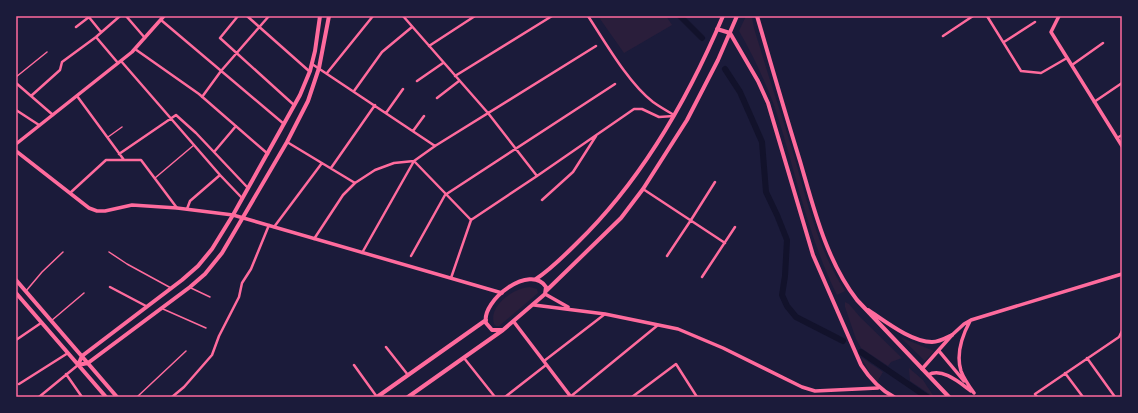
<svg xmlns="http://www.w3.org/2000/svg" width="1138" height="413" font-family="Overpass,sans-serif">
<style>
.green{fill:#2a1e3b}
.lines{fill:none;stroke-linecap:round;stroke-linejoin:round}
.canal{stroke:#12122b;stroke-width:6}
.service{stroke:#ff6b9d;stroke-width:1.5}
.minor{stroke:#ff6b9d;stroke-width:2.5}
.tertiary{stroke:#ff6b9d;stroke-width:3.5}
.secondary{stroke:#ff6b9d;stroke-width:4}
.primary{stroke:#ff6b9d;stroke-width:4}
.neatline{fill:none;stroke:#ff6b9d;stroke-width:1.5}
</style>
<rect width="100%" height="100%" fill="#1b1b3a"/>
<!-- green -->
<path class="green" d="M598,16H666L672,25L624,53Z
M746,16H752C753,28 758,40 761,51C769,78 778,104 786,130C804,184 813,242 845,291L837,295C807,235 795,168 774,105C764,79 753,55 739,31Z
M530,287L537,289L538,293L499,326H496L494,324C488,305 514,288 530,287Z
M845,302L849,304L860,317L902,358L891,362L888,366L861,348L856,339L845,307Z
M900,337L934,351L925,361Z
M861,357L883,372L877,382L871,375Z
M909,368L923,380L934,397L910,381Z"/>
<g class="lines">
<!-- canal -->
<path class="canal" d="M680,16L702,38
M725,69L740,92L762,142L766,192L777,215L787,240L785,276L782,295L787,306L796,317L843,341
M861,352L927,397"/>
<!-- service -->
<path class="service" d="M16,77L47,52
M108,137L122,127
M155,178L194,145
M109,252L127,264L171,288
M191,288L210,297
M26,291L42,272L63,252
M163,309L206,328
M51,321L84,293
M137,397L186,351"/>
<!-- minor -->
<path class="minor" d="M88,16L101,32
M126,16L145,38
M238,16L220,38L294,105
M247,16L309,71
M403,16L488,113L537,176
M588,16C605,42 629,84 653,102C660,107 667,111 674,115
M987,16L1021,71L1041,73L1067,58
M161,20L284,124
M76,27L89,17
M943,36L973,16
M96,37L118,63
M1004,42L1035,22
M429,46L475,16
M135,49L199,94L268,154
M121,61L220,175L242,198
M312,64L435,146
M1072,65L1103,43
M327,73L373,16
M455,76L552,16
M417,81L443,63
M16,83L31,96
M354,91L382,52L412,27
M77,96L124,160
M202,97L221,71L269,16
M437,98L459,81
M1094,102L1122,83
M16,110L39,125
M386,113L403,89
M53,115L31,96L60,70L62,62L96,37L120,16
M413,131L424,116
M1117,138L1122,135
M287,142L355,183
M214,152L236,126
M119,154L176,115L196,133L248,188
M331,168L375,105
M643,189L725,243
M70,193L106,160H141L177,208
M542,200L573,172L596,136
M187,209L190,201L220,175
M274,227L322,163
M314,239L343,195L355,183L375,170L394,163L414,161L435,146L596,46
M362,253L414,161L471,220
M411,256L445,195L615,84
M667,256L691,220L715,182
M702,277L735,227
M451,278L471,220L537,176L634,109H642L659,117L674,116
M110,287L146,306
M16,340L41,323
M386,347L408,375
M464,358L495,397
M1087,358L1115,397
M544,361L605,314
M354,365L377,397
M1065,373L1083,397
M66,374L82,397
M19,384L68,353
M39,397L78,365
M172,397L184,387L212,355L219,336L239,297L242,283L251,269L269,225
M505,397L546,365
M570,397L658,325
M632,397L676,364L697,397
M1037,397L1035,394L1119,337L1122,331"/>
<!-- tertiary -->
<path class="tertiary" d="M1059,16L1051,32L1122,146
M16,144L132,52L164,16
M16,151L89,208L97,211H105L132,205L177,208L233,215L502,293
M545,294L568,307
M534,305L605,314L678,329L723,348L802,387L815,391L878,388
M970,321C962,336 956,355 961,371C964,379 969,386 974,393
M514,322L571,397
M939,351L964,381
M922,369L952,335L964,324L971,320L1122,274
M928,375C942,367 960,383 971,391"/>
<!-- secondary -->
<path class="secondary" d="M16,280L117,397
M16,293L106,397
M78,365L88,363L190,287L205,274L222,253L287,142L308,101L319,68L329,16
M78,365L82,356L182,280L198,266L212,249L233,215L300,95L310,71L315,51L320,16"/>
<!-- primary -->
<path class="primary" d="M757,16C771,64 785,113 800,161C814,209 826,260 857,300L949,397
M717,29L730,33L758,81L768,103L813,255L861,365C870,379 879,389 894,397
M536,279C551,269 564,256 577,243C642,180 688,99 723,16
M546,291L621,218L643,189L687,120L718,60L737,16
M868,310C885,321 911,342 932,342C939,342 946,338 952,335
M377,397L486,320
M408,397L503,330L545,294L546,287C531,263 481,300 486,323L492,330H503"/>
</g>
<!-- border -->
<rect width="1138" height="413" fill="none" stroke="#1b1b3a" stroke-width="34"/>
<rect x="17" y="17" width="1104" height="379" class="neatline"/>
</svg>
